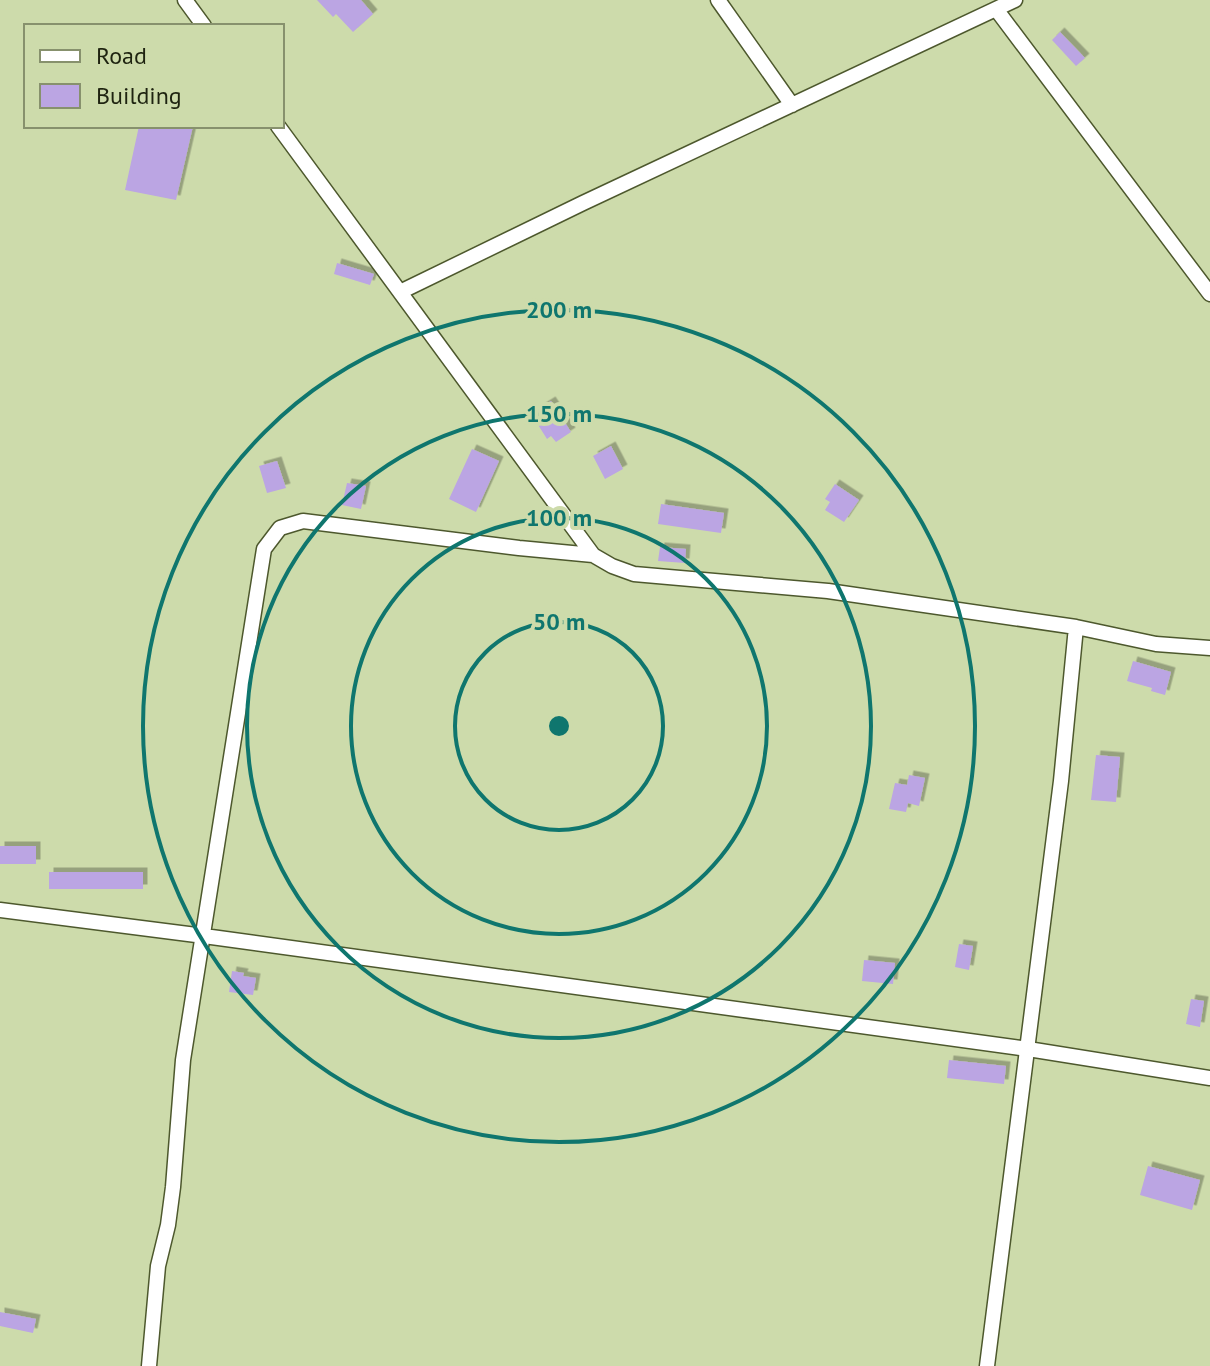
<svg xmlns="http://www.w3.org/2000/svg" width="1210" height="1366" font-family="'PT Sans',sans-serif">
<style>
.building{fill:#bba5e3;filter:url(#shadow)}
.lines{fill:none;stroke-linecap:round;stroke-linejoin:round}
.minor-casing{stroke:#4d582d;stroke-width:17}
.minor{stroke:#fff;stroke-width:14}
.ring{fill:none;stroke:#0f766e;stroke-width:4}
.centre{fill:#0f766e;stroke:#cddbab;stroke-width:4}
.ring-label{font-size:24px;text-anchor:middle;font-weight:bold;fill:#0f766e;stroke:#cddbab;stroke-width:8;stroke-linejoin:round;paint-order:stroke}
</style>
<defs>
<filter id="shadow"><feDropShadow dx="4.5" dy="-4.5" stdDeviation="0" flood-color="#0004"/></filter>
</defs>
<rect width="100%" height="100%" fill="#cddbab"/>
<!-- building -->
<path class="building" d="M317,0H361L373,14L353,32L336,14L333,17Z
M1060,32L1085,58L1076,66L1052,40Z
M139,126H193L176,200L125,190Z
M337,263L374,274L370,285L334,274Z
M551,401L571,432L556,442L551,436L547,439L535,420L539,418L535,411Z
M611,446L623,469L605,479L593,456Z
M472,449L499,461L476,512L449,499Z
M277,461L286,488L267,493L259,466Z
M347,483L366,486L361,509L342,505Z
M835,484L859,500L844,522L825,510L830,502L825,499Z
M661,504L724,513L721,533L658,524Z
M660,547L686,549L685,563L658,561Z
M1133,661L1171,672L1165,695L1151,691L1152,688L1127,681Z
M1096,755L1120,757L1116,802L1091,800Z
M909,775L925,778L919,806L908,803L906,812L889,809L895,783L907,785Z
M0,846H36V864H0Z
M49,872H143V889H49Z
M959,944L973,946L969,970L955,967Z
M864,960L895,963L893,984L862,981Z
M232,971L244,973L243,976L256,978L253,995L229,992Z
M1191,999L1204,1001L1200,1027L1186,1024Z
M949,1060L1006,1066L1004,1084L947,1078Z
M1148,1166L1200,1180L1192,1210L1140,1195Z
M0,1312L36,1319L33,1333L0,1326Z"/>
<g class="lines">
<!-- minor casing -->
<g class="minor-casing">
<path id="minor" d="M185,0L204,26
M718,0L792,105
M996,9L1210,294
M278,126L593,555L612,566L634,574L828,591L1076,627L1156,644L1210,648
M400,292L583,203L1015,0
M0,910L204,936L1028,1049L1210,1078
M149,1366L158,1266L168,1225L173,1187L183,1060L264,549L280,528L303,521L519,548L593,555
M987,1366L1061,781L1076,627"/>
</g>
<!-- minor -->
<use href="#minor" class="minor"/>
</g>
<!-- distance rings -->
<g class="ring">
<circle cx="559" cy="726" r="104"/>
<circle cx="559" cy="726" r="208"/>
<circle cx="559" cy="726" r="312"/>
<circle cx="559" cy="726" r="416"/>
</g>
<circle cx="559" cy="726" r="12" class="centre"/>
<g class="ring-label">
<text x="559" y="318">200 m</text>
<text x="559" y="422">150 m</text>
<text x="559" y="526">100 m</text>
<text x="559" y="630">50 m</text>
</g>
<!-- legend -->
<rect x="24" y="24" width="260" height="104" fill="#cddbab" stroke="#87916d" stroke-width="2"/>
<rect x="40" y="50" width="40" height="12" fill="#ffffff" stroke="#87916d" stroke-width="2"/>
<text x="96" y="64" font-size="24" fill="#1e2310">Road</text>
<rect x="40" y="84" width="40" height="24" fill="#bba5e3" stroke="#87916d" stroke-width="2"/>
<text x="96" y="104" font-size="24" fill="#1e2310">Building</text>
</svg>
